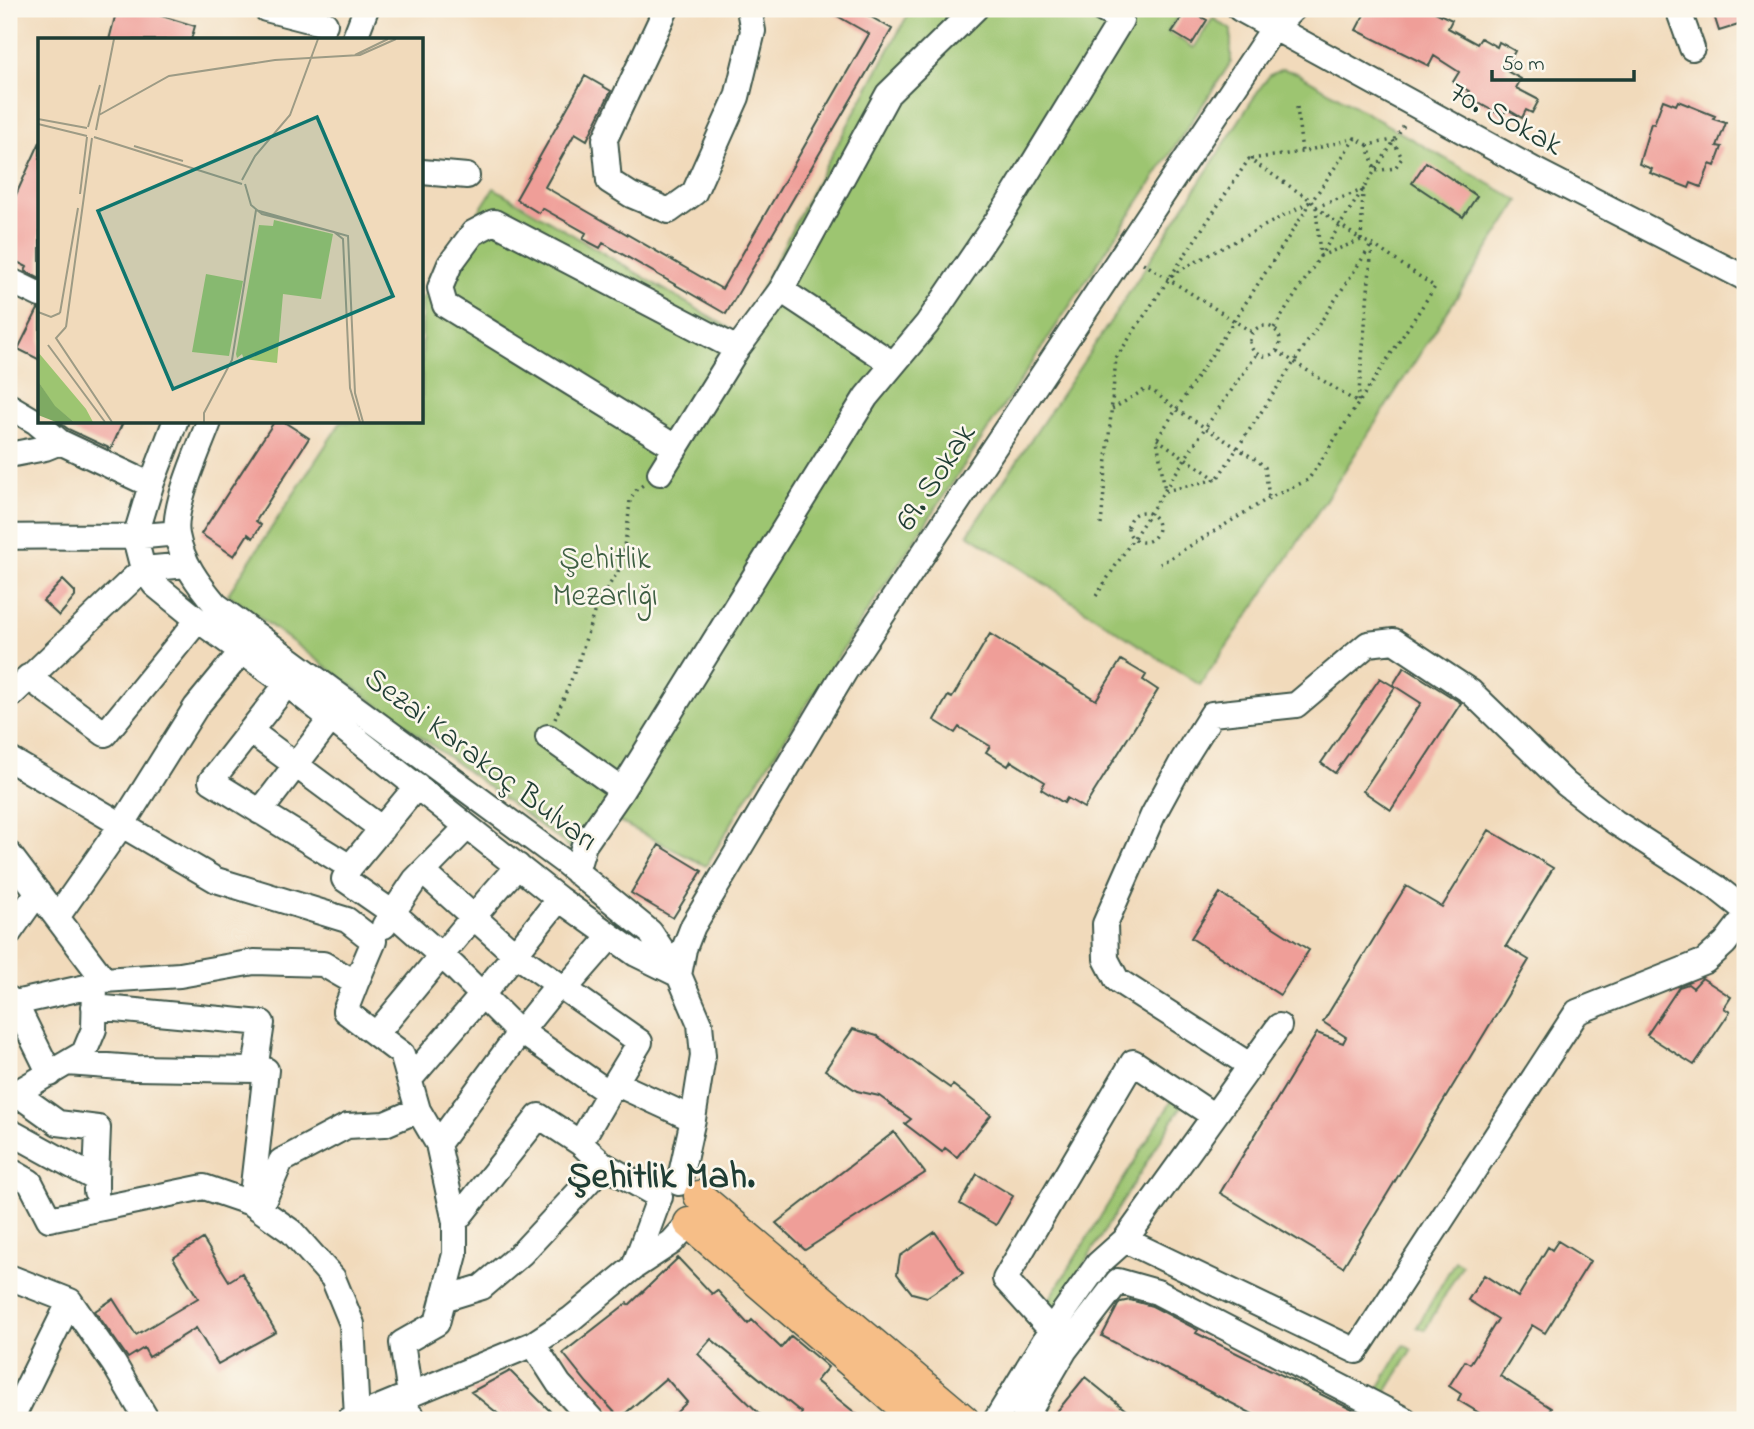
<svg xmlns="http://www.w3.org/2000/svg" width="1754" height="1429" font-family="'Indie Flower',sans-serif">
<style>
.green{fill:#9dc571;stroke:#5e8152;stroke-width:2}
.building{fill:#ef9e98}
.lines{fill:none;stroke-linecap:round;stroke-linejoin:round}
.minor-casing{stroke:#3e5548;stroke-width:28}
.major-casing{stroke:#3e5548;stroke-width:33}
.path{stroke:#3e5548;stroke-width:3.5;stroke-dasharray:2 5;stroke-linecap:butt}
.minor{stroke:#fff;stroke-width:24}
.major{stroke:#f6be87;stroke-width:30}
.labels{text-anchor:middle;stroke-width:5;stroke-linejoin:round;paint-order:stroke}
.street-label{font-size:32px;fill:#1f3d34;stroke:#fbf7ec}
.park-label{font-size:32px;fill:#3e5f43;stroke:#fbf7ec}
.district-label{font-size:38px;font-weight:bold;fill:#1f3d34;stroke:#fbf7ec}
.inset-road{fill:none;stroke:#9d9b85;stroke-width:2}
.view{fill:#0f766e;fill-opacity:0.15;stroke:#0f766e;stroke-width:3.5}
.inset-edge{fill:none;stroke:#1f3d34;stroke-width:3.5}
</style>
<rect width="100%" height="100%" fill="#fbf7ec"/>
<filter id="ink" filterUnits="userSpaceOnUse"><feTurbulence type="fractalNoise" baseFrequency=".0143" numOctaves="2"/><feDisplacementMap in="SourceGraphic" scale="14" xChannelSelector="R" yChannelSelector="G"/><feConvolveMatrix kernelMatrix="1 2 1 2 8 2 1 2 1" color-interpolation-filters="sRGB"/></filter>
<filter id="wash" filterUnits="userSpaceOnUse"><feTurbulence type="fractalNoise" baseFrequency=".00686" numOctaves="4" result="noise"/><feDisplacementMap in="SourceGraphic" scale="28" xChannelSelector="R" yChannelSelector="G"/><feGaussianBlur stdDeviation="1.57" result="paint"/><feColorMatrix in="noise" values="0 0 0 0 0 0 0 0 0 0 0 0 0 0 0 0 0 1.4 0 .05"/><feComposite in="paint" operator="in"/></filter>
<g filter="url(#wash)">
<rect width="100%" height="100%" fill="#f1dabb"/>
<!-- green -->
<path class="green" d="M911,9H1182L1168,32L1194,48L1213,18L1231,30V62L863,618L749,794L706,866L612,818L587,860L228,594L341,422H422V299L494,188L739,334L800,213Z
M1282,69L1297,73L1519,201L1293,550L1200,685L968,534L1118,310L1260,88L1270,75Z
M1173,1099L1182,1105L1055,1311L1046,1305Z
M1455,1261L1462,1265L1425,1330L1417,1327Z
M1404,1345L1412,1350L1382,1399L1374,1395Z"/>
<g id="blocks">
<!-- building -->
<path class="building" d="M117,9H139L195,26L191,40H109Z
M825,9H857L892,29L726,314L603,243L600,248L583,239L586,233L542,208L539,213L516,199L585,76L611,91L587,140L575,133L545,187L722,289L869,34Z
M1187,9L1207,20L1192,44L1172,32Z
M1367,9H1429L1452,20L1448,28L1477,44L1481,38L1497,47L1499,42L1515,51L1505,70L1521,79L1516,88L1539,100L1532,113L1526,110L1522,118L1507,109L1502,116L1466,96L1469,91L1453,82L1459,72L1434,56L1429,66L1356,30Z
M1712,9H1745V23L1719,31Z
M1663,100L1676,105L1678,101L1715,116L1713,119L1726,123L1717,146L1722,147L1715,166L1710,164L1701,187L1691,183L1689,188L1650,173L1652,169L1639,164L1651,123L1654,124Z
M40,142V279L25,271L27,267L9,258V210Z
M1426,162L1477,196L1463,217L1412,183Z
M38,309L40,310V360L18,349Z
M59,422H123L111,449L68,429Z
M274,422H284L309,438L256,521L261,525L253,538L248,534L234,556L201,534Z
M63,580L75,592V597L59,616L43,601Z
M990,634L1096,700L1121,660L1146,675L1143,680L1158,690L1084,808L1067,798L1064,803L1041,789L1045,782L1011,761L1008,766L986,752L990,746L959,727L955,733L934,720L948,696L952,698Z
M1404,667L1461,703L1391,810L1363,791L1421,703L1393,685Z
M1380,678L1395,687L1335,773L1321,763Z
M1489,830L1553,868L1506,946L1529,960L1343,1267L1220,1193L1317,1033L1343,1043L1346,1037L1323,1022L1406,886L1442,907Z
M659,845L702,871L673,918L631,893Z
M1220,893L1309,950L1280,995L1191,938Z
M1702,978L1731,997L1724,1008L1730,1012L1694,1065L1647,1035L1679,987L1688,984L1693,988Z
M853,1029L877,1036L950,1088L953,1085L991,1115L957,1157L945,1148L942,1152L905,1124L911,1119L879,1096L857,1091L825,1070Z
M894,1132L925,1173L805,1250L776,1223Z
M977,1174L1013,1196L996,1225L960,1204Z
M935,1232L963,1273L927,1297L912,1293L897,1274L900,1256Z
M203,1239L229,1281L242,1273L276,1332L218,1364L196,1328L149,1357L144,1348L128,1358L95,1311L113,1299L136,1335L198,1298L173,1258Z
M1558,1241L1590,1261L1545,1333L1532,1325L1500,1376L1551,1408L1544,1420H1491L1458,1400L1461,1394L1449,1386L1465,1361L1470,1364L1498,1319L1468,1300L1484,1275L1518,1297L1548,1247L1552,1250Z
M678,1258L712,1294L717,1290L748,1324L752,1320L781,1348L791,1336L828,1367L816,1381L864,1420H797L802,1413L711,1339L698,1354L766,1420H669L687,1402L666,1378L620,1418L587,1383L563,1353L627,1303L629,1305Z
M1130,1300L1152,1306L1198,1330L1196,1333L1373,1420H1264L1102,1336L1118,1305L1121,1302Z
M510,1371L550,1411L540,1420H506L471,1392Z
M1085,1377L1138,1420H1050Z"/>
</g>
</g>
<g filter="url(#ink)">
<use href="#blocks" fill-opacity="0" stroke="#3e5548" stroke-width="2"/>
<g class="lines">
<!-- minor casing -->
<g class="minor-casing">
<path id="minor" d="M266,9L325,24
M666,9L605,139L609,181L631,195L669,211L694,193L737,97L753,31L749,9
M1240,9L1536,171L1745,278
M1678,9L1692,48
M354,40L366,9
M422,172L467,176
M9,280L40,295
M893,364L781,290L888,94L975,9
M9,406L36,422L60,442L151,485
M175,422L151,485L135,538L143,569L155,585L198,620L287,684L559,899L636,954L679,975L684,949L693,926L845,671L1273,29L1293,9
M209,422C199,449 172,507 177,535C182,562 198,584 216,605L563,861L650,932L679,975L700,1024L703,1056L693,1119L679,1183
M675,447L445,305L440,288L450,264L473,233L494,222L737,349
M9,455L45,448L60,442
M660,473L737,349L781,290
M9,537C65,535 121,540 176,533
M28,677L105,734L198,620
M287,684L211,781L350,867L417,786
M9,697L143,569L187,565
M250,731L382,829
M548,737L622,790
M9,759L216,880L347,920L374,941L356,983
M260,812L330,720
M9,854L104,980
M350,867L344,879L393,913L454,967L513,1026L609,1093L640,1042L515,954L423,872
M576,872L584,845L622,790L866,397L927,324L1007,206L1121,20L1101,9
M57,917L127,817L196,707L242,651
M384,926L415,880L467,827
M9,933L38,892
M564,990L611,936
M9,999L15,1003L95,985
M15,1003L50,1074
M94,1007L262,1023L255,1070H266L251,1203
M376,1034C424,978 468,920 518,866
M67,1063L135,1068L255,1070
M1251,1066L1117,980L1106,959L1105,924L1153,815L1183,760L1212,714L1296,705L1368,644L1394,641L1471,692L1566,784L1615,822L1716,887L1745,910
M410,1079L482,995L559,899
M615,1083L693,1119
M16,1093L58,1123L98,1128L96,1179
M609,1093L580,1143L604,1165L660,1197
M9,1102L16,1093L84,1053L94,1029L95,985L104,980L180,975L254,962L323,964L356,983L345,1011L402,1054L418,1110L438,1144L455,1222V1254L437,1323L402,1343L410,1395
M9,1131L96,1179V1191
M438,1144L520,1032L557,986
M9,1170L30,1182L49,1219L204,1187L251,1203L292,1232L333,1278L352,1324L357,1417
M260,1209L281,1161L347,1126L385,1124L418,1110
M455,1222L539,1116L580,1143
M1125,1240L1356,1351L1577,1012L1705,961L1725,943L1745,917
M634,1267L659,1199
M9,1277L70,1301
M443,1299L482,1287L522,1253L604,1165
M1051,1330L1005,1279L1133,1062L1214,1116
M533,1344L559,1384L592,1420
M397,1400L415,1420
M11,1420L70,1301L114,1364L147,1420
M349,1420L533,1344L571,1319L634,1267L672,1242L689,1223
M996,1420L1051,1330L1098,1264L1125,1240L1279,1026
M1024,1420L1065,1350L1118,1281L1157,1292L1405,1420"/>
</g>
<!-- major casing -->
<g class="major-casing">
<path id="major" d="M699,1196L964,1420
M689,1223L918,1420"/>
</g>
<!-- path -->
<path class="path" d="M1297,107L1302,152
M1355,138L1312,201L1157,439L1165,491L1217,479L1372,244
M1251,159L1302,152L1355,138L1368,145L1393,140L1402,158L1395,168L1375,171L1368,145
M1316,207L1320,256L1361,240
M1316,207L1361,240
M1143,263L1252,332
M1172,276L1184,268L1310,202
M1250 341a15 15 0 1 1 30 0a15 15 0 1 1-30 0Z
M1274,328L1405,124
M1277,351L1358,403L1372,246
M1112,409L1146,389L1153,391L1177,410L1258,461L1265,467L1269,498
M1157,439L1216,479
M1128 527a15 15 0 1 1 30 0a15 15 0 1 1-30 0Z
M1101,525L1116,358L1249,159L1312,201L1316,207L1363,190L1361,240L1372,244L1435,287L1308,480L1269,498L1160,564
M1096,596L1205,428L1257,354
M555,719L578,663L597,603L618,572L627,532L630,500L635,491L643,485"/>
<!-- minor -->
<use href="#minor" class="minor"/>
<!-- major -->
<use href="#major" class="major"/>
</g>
</g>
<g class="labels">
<!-- street labels -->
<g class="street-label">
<text transform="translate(1507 117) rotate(28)" y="11">70. Sokak</text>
<text transform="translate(934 476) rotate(-57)" y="11">69. Sokak</text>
<text transform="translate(482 758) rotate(37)" y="11">Sezai Karakoç Bulvarı</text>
</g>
<!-- park labels -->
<g class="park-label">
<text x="605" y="568">Şehitlik<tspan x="605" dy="37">Mezarlığı</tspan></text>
</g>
<!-- district labels -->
<g class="district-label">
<text x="661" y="1187">Şehitlik Mah.</text>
</g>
</g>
<!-- overview -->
<g transform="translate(38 38)">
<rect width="385" height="385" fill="#f1dabb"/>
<path d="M236,182L295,196L283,261L245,256L239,325L206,321L204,316L199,320L198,316L221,187L235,188ZM168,236L205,243L191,318L154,314ZM0,314L48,371L55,384H36L16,368L0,343Z" fill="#9dc571"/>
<path d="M0,343L17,368L36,384H18L0,377Z" fill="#7eaa63"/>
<path class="inset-road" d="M317,17L350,1M61,77L131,38L237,22L322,17L358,1M0,81L49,90M0,86L49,98M50,89L62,47M58,92L76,1M56,99L204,146M96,108L145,123M204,142L217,118L252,77L280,1M207,146L213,167L224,176L296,194L305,201L312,350L322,384M42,156L49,99M0,274L13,279L22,275M22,275L40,170M28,289L54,100M28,289L18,300L74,384M10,307L67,384M166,384V375L194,322L218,172L310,198L317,355L325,384"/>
<path class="view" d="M279,79L355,258L135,351L60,173Z"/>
<rect width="385" height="385" class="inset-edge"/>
</g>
<!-- margin -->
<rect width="1754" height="1429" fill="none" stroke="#fbf7ec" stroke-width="35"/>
<!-- scale -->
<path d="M1492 70v10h142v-10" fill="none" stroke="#1f3d34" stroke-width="3.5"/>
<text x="1502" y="70" font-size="21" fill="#1f3d34" stroke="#fbf7ec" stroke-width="5" paint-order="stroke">50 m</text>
</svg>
